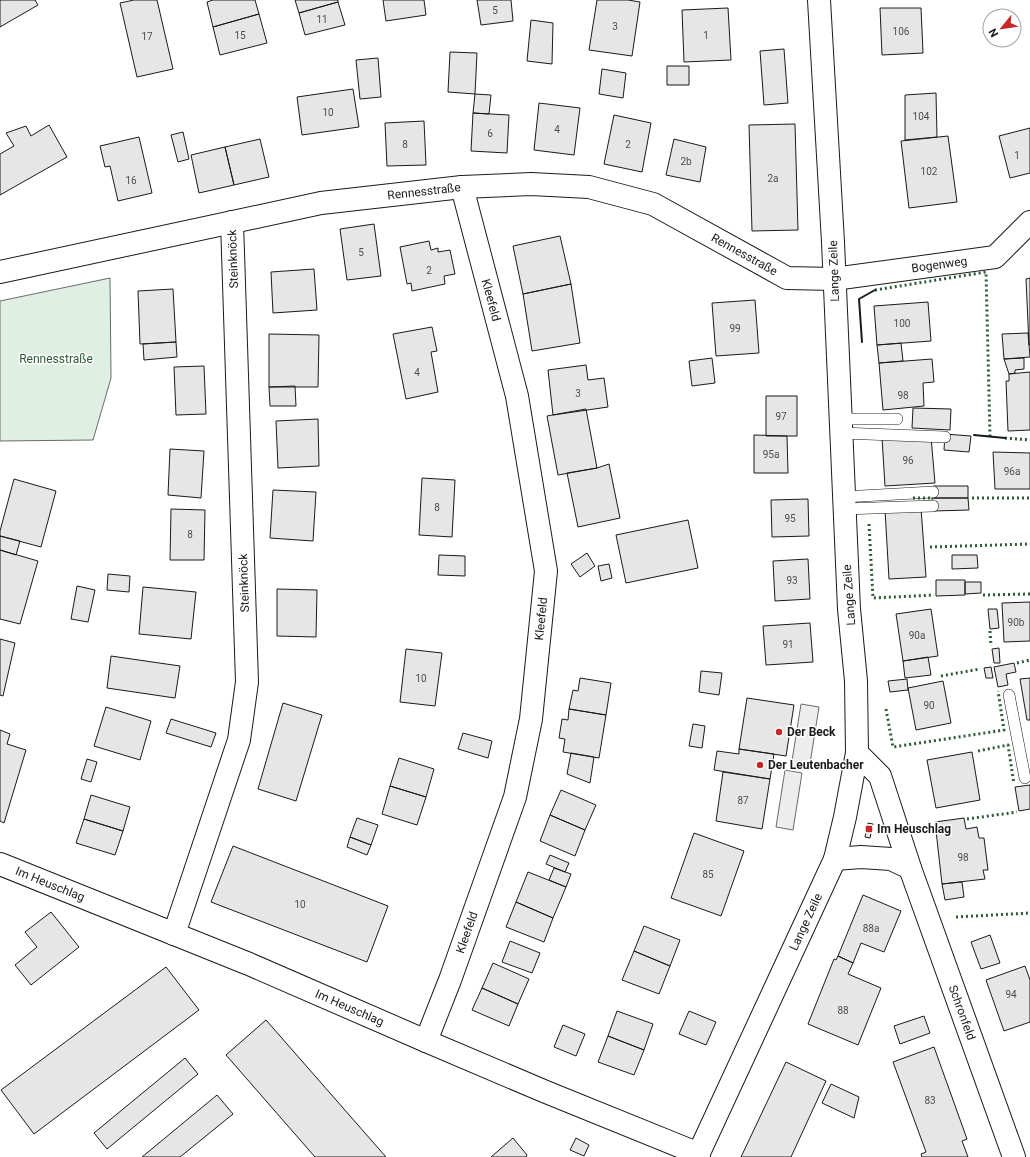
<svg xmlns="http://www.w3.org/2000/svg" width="1030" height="1157" font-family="Roboto,sans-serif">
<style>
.green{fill:#e0efe3;stroke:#6a6a6a}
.parking{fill:#ededed;stroke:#6a6a6a}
.building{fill:#e6e6e6;stroke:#1a1a1a}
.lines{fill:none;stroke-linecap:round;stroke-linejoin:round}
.lane-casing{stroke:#1a1a1a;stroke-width:12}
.street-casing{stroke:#1a1a1a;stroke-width:24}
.lane{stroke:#fff;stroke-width:11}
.street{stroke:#fff;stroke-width:22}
.hedge{stroke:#2b5a34;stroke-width:3;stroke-dasharray:2 3;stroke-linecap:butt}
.wall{stroke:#1a1a1a;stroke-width:2}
.poi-dot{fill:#c62828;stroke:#fff;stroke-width:1.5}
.labels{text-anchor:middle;stroke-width:3;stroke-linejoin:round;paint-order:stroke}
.number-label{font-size:10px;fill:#4d4d4d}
.street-label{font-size:12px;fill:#1a1a1a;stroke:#fff}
.park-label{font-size:12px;fill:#2b5a34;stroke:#fff}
.poi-label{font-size:12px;font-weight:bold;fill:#1a1a1a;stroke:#fff;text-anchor:start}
</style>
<rect width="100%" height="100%" fill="#fff"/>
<!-- green -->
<path class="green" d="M110,278L111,378L93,440L0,441V301Z"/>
<!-- parking -->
<path class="parking" d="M801,704L819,707L809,770L791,767Z
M785,770L802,773L793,830L776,827Z"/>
<!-- building -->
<path class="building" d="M0,0H35L38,5L0,27Z
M134,0H157L173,69L137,77L120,3Z
M213,0H255L259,14L213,27L207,2Z
M295,0H338V2L299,13Z
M383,0H424L426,15L386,21Z
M477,0H511L513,21L481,25Z
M597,0H628L640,2L632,56L589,50Z
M338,2L345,25L305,35L299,13Z
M728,8L731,60L684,62L682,10Z
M880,8H921L923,53L882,55Z
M259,14L267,43L220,55L213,27Z
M531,20L553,23L552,64L527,61Z
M784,49L788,103L764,105L760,51Z
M450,52L477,53L475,94L448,92Z
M378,58L381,97L360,99L356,60Z
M667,66H689V85H667Z
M602,69L626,73L623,98L599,94Z
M353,89L359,127L302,135L297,97Z
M936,93L937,137L905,140V95Z
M475,94L491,95L489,114L473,113Z
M539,103L580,108L574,155L534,150Z
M473,113L509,115L507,153L471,151Z
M614,115L651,123L642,172L604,164Z
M424,121L426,165L387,166L385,123Z
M795,124L798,230L752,231L749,125Z
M49,125L67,157L0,195V154L14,146L6,133L26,126L31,136Z
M1030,128V173L1010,178L999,136Z
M183,132L189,159L178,162L171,135Z
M948,136L957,202L909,208L901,141Z
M139,137L152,193L118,201L110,166L105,167L100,146Z
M260,139L269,177L234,185L225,147Z
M674,139L706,147L700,182L666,175Z
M225,147L234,185L199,193L191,155Z
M374,224L381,276L347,280L340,229Z
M560,236L571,284L523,294L513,246Z
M429,241L431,250L438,248V252L450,250L455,274L444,276L445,284L412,291L411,283L407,284L400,247Z
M314,269L317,310L273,313L271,272Z
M1030,278V345H1029L1026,279Z
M571,284L580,343L532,351L523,294Z
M173,289L176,342L140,344L138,291Z
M755,300L759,353L716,356L712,303Z
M928,302L931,341L877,345L874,306Z
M432,327L437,351L431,352L438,392L406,399L393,334Z
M1028,333L1030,357L1004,359L1002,334Z
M269,334L319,335L318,387H269Z
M176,342L177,357L144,360L143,344Z
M901,343L903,361L879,363L877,345Z
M712,358L715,383L692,386L689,361Z
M1024,358V369L1015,370V373L1009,374L1004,359Z
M932,359L934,382L923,383L924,406L883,410L879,363Z
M586,365L588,380L604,378L608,407L553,415L548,370Z
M204,366L206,414L176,415L174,367Z
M1030,372V430L1008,431L1006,381H1009V374Z
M295,386L296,406H270L269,387Z
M766,396H797V436H766Z
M913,408L951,409L950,430L912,428Z
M586,409L597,468L558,475L547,416Z
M318,419L319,466L278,468L276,421Z
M945,434L971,436L969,452L944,450Z
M754,435L787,436L788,473H754Z
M931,437L935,483L885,486L882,438Z
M170,449L204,451L201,498L168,495Z
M993,452L1030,453V489H995Z
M609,464L620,518L578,527L567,473L597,468Z
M422,478L455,480L452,537L419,535Z
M14,479L56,491L41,547L0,536V531Z
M933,486H968V498H932Z
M273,490L316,492L313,541L270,538Z
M932,498H968L969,510L933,511Z
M808,499L809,536L772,537L771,500Z
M921,508L926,577L889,579L885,510Z
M171,509L205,510L204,560H170Z
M688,520L698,568L626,583L616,535Z
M0,536L20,541L16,555L0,550Z
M0,550L38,561L20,624L0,619Z
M587,553L595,566L580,577L571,564Z
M439,555L465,556V576L438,575Z
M952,555H977L978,568L952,569Z
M808,559L810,599L775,601L773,561Z
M609,564L612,578L601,581L598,566Z
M108,574L130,576L129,592L107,590Z
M936,580H965V595L936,596Z
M965,582H981V593L965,594Z
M77,586L95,590L88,622L71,619Z
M143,587L196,592L191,639L139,634Z
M277,589L317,590L316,637L277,636Z
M1030,602V641L1004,642L1002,603Z
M931,609L938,656L903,661L896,614Z
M988,609H997L999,628L990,629Z
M810,623L813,662L766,665L763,626Z
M0,639L15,643L3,696L0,695Z
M999,648L1000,663H994L992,649Z
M406,649L442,653L435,706L400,702Z
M111,656L180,666L175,698L107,688Z
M928,657L931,675L905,678L903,661Z
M1014,663L1016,672L1006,674L1008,685L998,687L994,667Z
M991,667L993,678H986L984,668Z
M701,671L722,673L719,695L699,692Z
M580,678L611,683L606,715L569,709L573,690L578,691Z
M1030,678V720H1027L1020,679Z
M907,679L908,690L890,692L888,681Z
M943,681L951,723L916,730L908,688Z
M747,698L794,705L786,756L739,749Z
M283,703L322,715L296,801L258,789Z
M106,707L151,721L140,760L94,746Z
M569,709L606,715L599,758L563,752L565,739L559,738L562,719L568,720Z
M171,719L216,733L211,747L166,733Z
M693,724L705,726L702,748L689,746Z
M0,730L10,734L7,744L26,750L4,823L0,821Z
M463,733L492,741L488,758L458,749Z
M739,749L774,754L770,779L714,770L717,751L739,754Z
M972,752L980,800L936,808L927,760Z
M571,753L594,757L590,783L567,774Z
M399,758L434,769L426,797L390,786Z
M87,759L97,762L91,782L81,779Z
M723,772L770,779L762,829L716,821Z
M1030,785V809L1019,811L1015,787Z
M390,786L426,797L417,825L382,814Z
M561,790L596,805L585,830L550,815Z
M91,795L130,807L123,831L84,819Z
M550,815L585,830L575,856L540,841Z
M357,818L378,825L371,845L350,837Z
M964,818L966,829L977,827L979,838H984L988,870H983L985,879L942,884L935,822Z
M84,819L123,831L115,855L76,843Z
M868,823L873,824L870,838L865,837Z
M694,833L744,851L721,916L671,898Z
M350,837L371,845L367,855L347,847Z
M233,846L388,906L367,962L211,902Z
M550,855L569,863L565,872L546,864Z
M554,868L571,874L566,887L549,880Z
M528,872L566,887L553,918L516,902Z
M962,882L964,897L945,900L942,884Z
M863,895L901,911L884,952L861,943L853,963L838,956Z
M516,902L553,918L544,942L506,927Z
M51,912L79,947L31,985L15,965L37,947L25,932Z
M644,926L680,940L670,966L634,951Z
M990,935L1000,963L981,969L971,942Z
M510,941L540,953L532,973L502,962Z
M634,951L670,966L659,994L622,980Z
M838,956L853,963L848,974L881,988L858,1045L808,1024L834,959L836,960Z
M493,963L529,979L518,1004L482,988Z
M1025,966L1030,980V1022L1004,1031L986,980Z
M166,967L199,1010L34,1134L1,1090Z
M482,988L518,1004L509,1026L472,1010Z
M617,1011L653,1024L644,1050L608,1036Z
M689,1011L716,1022L706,1045L679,1034Z
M924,1016L930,1033L900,1044L894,1026Z
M266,1020L386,1157H315L226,1055Z
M563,1025L585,1034L576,1056L554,1047Z
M608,1036L644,1050L634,1075L598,1062Z
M934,1047L967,1139L962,1141L968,1157H922L921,1154L926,1152L893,1062Z
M185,1058L198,1074L107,1149L94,1133Z
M786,1062L826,1081L791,1157H741Z
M831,1084L859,1097L854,1118L822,1103Z
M217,1095L233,1114L180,1157H142Z
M513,1138L527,1155L526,1157H491Z
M576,1138L589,1145L584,1156L570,1150Z"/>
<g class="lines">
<!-- lane casing -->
<g class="lane-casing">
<path id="lane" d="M840,419H897
M841,433L945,437
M843,497L933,492
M844,509L933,506
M1009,695L1025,778"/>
</g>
<!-- street casing -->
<g class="street-casing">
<g id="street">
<path id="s1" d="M0,272L321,203L462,187L531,184L589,187L653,204L787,278L834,279L995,257L1030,222"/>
<path id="s2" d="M857,753L880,776L910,868L1014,1157"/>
<path d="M835,859L861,857L891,859L910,868"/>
<path id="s3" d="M0,864L249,964L426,1041L546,1092L699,1154"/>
<path d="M174,934L239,740L247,682L232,222"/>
<path id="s4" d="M426,1041L450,980L515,797L531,719L546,571L517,396L462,187"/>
<path id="s5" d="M697,1157L835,859L845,817L857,753L856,681L849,609L833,242L819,0"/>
</g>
</g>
<!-- lane -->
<use href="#lane" class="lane"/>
<!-- street -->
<use href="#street" class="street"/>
<!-- hedge -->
<path class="hedge" d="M875,290L986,272L990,436
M1005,438L1030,440
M913,498H932
M972,498H1030
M869,524L873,598L934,595
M930,547L1030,544
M983,595L1030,594
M990,631L991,646
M1017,663L1030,660
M941,676L980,669
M886,709L893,747L1004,730L998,691
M978,751L1008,745L1014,784
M967,819L1017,812
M956,917L1030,913"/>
<!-- wall -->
<path class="wall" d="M862,342L859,299L875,290
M974,435L1005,438"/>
</g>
<!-- markers -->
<g class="poi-dot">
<circle cx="779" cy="732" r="4"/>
<circle cx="760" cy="765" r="4"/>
<rect x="865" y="825" width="8" height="8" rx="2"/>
</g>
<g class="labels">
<!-- number labels -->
<g class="number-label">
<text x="495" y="14">5</text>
<text x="322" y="23">11</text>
<text x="615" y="30">3</text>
<text x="901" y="35">106</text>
<text x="240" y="39">15</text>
<text x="706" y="39">1</text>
<text x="147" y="40">17</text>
<text x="328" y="116">10</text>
<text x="921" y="120">104</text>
<text x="557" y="133">4</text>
<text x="490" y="137">6</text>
<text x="405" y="148">8</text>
<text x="628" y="148">2</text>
<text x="1017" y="159">1</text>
<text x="686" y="165">2b</text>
<text x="929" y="175">102</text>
<text x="773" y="182">2a</text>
<text x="131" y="184">16</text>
<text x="361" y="256">5</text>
<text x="429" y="274">2</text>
<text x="902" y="327">100</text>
<text x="735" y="332">99</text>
<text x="417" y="376">4</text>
<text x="578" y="397">3</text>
<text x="903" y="399">98</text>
<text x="781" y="420">97</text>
<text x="771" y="458">95a</text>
<text x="908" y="464">96</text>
<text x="1012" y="475">96a</text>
<text x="437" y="511">8</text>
<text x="790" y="522">95</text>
<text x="190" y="538">8</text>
<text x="792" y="584">93</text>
<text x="1016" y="626">90b</text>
<text x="917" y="639">90a</text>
<text x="788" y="648">91</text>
<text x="421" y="682">10</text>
<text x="929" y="709">90</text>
<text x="743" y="804">87</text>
<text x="963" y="861">98</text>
<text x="708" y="878">85</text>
<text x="300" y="908">10</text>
<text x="871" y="932">88a</text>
<text x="1011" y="998">94</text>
<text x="843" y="1014">88</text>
<text x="930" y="1104">83</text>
</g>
<!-- street labels -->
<g class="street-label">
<text dy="4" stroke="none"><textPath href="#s1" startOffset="432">Rennesstraße</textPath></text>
<text dy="4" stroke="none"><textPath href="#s1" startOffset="768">Rennesstraße</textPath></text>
<text transform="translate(233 259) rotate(-92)" y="4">Steinknöck</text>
<text dy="4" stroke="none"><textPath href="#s1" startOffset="970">Bogenweg</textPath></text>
<text transform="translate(834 271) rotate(-92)" y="4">Lange Zeile</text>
<text transform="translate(491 300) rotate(75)" y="4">Kleefeld</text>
<text transform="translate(244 583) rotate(-92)" y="4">Steinknöck</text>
<text transform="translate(849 595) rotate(-94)" y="4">Lange Zeile</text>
<text dy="4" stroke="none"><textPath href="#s4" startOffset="440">Kleefeld</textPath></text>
<text dy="4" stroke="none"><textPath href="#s3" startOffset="54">Im Heuschlag</textPath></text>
<text dy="4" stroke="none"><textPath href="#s5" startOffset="259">Lange Zeile</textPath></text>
<text dy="4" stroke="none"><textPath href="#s4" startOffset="116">Kleefeld</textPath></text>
<text dy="4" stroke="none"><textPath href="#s3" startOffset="378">Im Heuschlag</textPath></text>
<text dy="4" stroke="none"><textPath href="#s2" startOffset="283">Schronfeld</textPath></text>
</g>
<!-- park labels -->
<g class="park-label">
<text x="56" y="363">Rennesstraße</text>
</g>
<!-- poi labels -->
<g class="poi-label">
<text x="787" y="736">Der Beck</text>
<text x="768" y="769">Der Leutenbacher</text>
<text x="877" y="833">Im Heuschlag</text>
</g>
</g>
<!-- north arrow -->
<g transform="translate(1002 28) rotate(240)"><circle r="19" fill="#ffffff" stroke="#a3a3a3"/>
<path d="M0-3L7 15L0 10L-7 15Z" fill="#c62828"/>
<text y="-6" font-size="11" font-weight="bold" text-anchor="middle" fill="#1a1a1a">N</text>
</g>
</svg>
